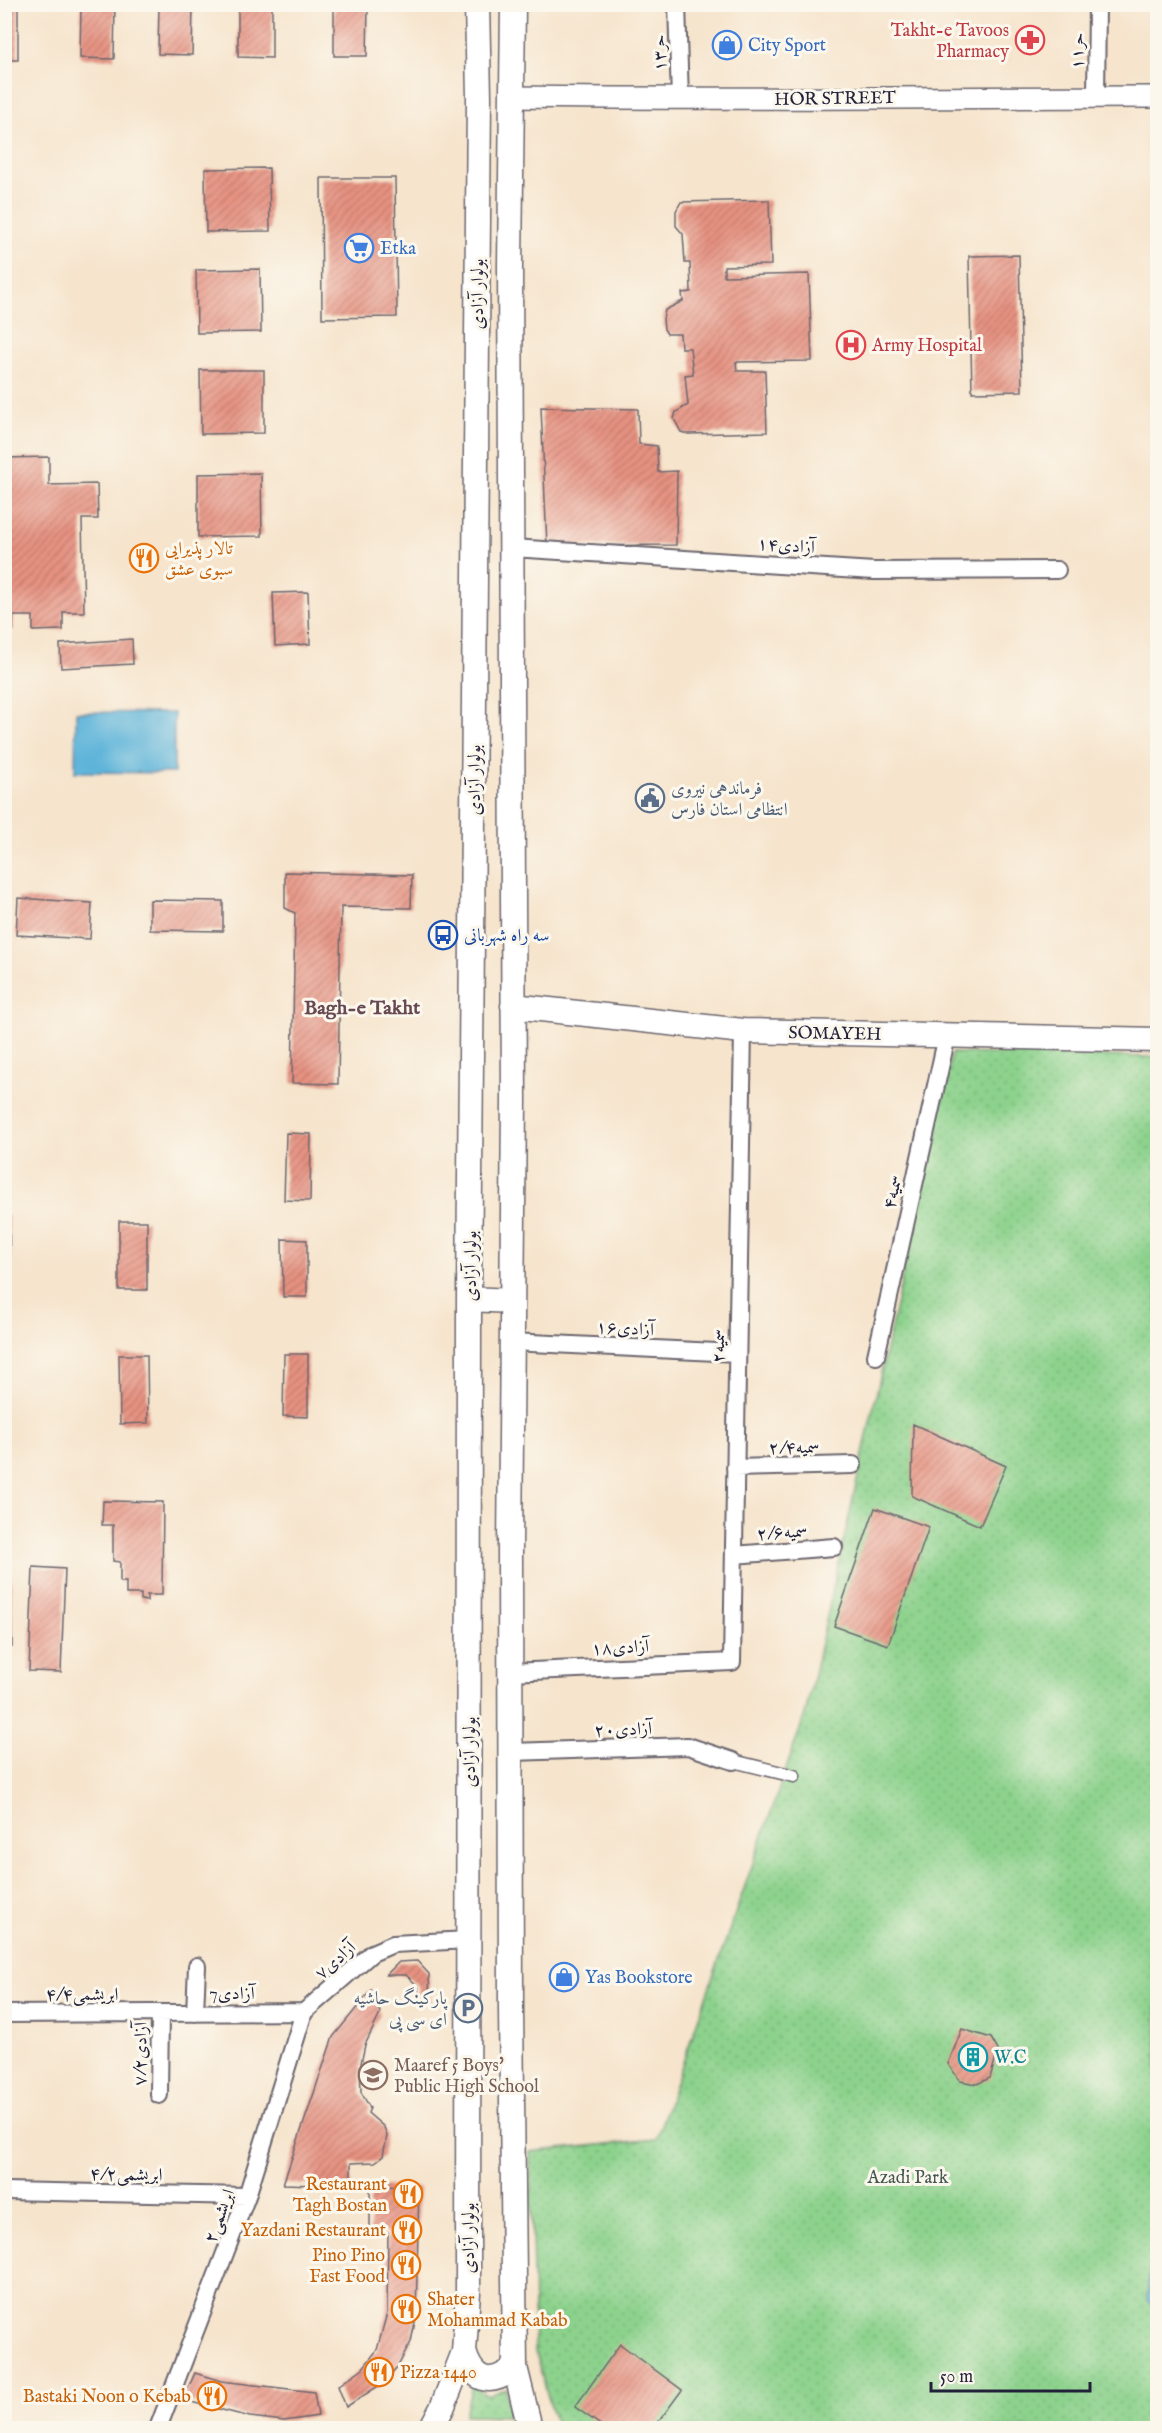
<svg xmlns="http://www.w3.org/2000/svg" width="1162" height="2433" font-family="'IM FELL English',Amiri,serif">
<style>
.grass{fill:url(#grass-dots);stroke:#577a64;stroke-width:1.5}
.water{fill:#5cb3d9;stroke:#3f6a8a;stroke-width:1.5}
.building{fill:url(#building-hatch)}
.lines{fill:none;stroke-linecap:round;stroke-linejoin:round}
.pedestrian-casing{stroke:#6c666e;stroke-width:15}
.minor-casing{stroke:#6c666e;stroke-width:20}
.tertiary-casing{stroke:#6c666e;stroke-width:24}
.secondary-casing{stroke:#6c666e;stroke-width:27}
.pedestrian{stroke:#fff;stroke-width:12}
.minor{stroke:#fff;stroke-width:16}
.tertiary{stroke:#fff;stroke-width:21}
.secondary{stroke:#fff;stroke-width:24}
.labels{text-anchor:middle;stroke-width:6;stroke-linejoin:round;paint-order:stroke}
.health-label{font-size:18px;fill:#be3a42;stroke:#fbf7ec;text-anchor:end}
.shop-label{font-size:18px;fill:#366cbe;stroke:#fbf7ec;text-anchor:start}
.street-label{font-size:18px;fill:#22223b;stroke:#fbf7ec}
.food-label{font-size:18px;fill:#c56008;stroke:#fbf7ec;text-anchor:end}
.service-label{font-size:18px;fill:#4e5e75;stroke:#fbf7ec;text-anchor:start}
.transit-label{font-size:18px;fill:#164399;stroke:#fbf7ec;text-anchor:start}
.culture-label{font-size:18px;fill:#0d838f;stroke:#fbf7ec;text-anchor:start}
.education-label{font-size:18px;fill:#785e54;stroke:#fbf7ec;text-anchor:start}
.park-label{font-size:18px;fill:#425753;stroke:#fbf7ec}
.neighbourhood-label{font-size:20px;font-weight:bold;fill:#674954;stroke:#fbf7ec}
</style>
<defs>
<pattern id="grass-dots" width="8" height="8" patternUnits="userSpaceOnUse" patternTransform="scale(1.5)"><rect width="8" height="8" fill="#8cd28c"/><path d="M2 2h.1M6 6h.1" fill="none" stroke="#78b47a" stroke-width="1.8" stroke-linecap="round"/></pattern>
<pattern id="building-hatch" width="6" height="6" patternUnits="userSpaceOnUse" patternTransform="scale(1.5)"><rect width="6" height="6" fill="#e79281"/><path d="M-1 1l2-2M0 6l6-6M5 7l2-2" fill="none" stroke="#bb776b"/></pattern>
</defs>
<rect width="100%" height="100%" fill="#fbf7ec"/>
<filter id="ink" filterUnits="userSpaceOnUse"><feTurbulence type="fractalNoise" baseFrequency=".0167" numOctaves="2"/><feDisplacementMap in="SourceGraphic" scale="12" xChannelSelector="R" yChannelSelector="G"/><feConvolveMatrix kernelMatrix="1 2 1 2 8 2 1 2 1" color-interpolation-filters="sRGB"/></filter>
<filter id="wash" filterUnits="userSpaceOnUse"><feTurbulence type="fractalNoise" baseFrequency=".008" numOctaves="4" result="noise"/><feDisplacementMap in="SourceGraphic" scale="24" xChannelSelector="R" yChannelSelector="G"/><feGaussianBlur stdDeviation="1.35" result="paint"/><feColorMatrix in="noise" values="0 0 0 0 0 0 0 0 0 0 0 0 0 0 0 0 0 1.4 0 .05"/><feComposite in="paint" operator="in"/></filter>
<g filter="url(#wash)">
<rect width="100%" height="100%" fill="#f6e4cc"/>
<!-- grass -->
<path class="grass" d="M952,1053L1157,1057V2428H557L535,2352L530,2152L656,2139L805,1715Z
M472,2385L488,2396L506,2388L510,2416L465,2415Z"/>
<!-- water -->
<path class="water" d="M76,712L174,713V773L75,772Z
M1157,2248V2310L1147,2300L1150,2264Z"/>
<g id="blocks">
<!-- building -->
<path class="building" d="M4,4H18V60H4Z
M81,4H115L114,59L80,58Z
M159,4H193L192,55L158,54Z
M238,4H272V58L238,57Z
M334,4H368L367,56H334Z
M269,168L270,231L206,232L205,169Z
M321,178H395L397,317L322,318Z
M769,200L771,265L724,266V276L809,274L812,361L736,362L737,371H765L767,432L688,434L681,432L674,419L676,412L688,405L685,375L693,374L690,348H681L680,334H667L664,329L663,319L665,310L683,301L682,293L691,292L690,263H685L683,234L676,226V211L681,202Z
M1019,255L1022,391L972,392L969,256Z
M260,269L261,332L197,333L196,270Z
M200,370H264V433L201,434Z
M541,407L638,409L639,444L657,446L658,472L677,471L676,545L547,546Z
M49,457V485L97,484L98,519H82L84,612H63V630L33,631V616H13V630H5V458Z
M261,473L262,536L198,537V474Z
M308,592L310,644L275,646L273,593Z
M132,639L133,664L61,668L60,644Z
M285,872L412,875L411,908L341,907L338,1084L292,1083L295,913L285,908Z
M18,898L92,903L90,939L16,935Z
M150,900L223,901V931L150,930Z
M286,1133L311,1134L310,1201L284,1200Z
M4,1216H9L10,1285H4Z
M119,1221H147V1290H119Z
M282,1239L307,1240V1297H283Z
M284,1354H308V1417L283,1416Z
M119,1355H147L148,1423L120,1424Z
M913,1424L1006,1466L980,1526L912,1496Z
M103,1501L163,1502L162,1595H147V1601L141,1600V1594H126V1582H120V1562L113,1561V1525H102Z
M875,1508L929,1527L888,1645L834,1626Z
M33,1567L65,1569L61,1672L29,1671Z
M4,1578H11L12,1647H4Z
M417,1961L429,1974L430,2002H419L418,1986L406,1975H386L399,1962Z
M371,1990L378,2002L380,2014L365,2045L360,2068L361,2092L370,2108L368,2113L384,2127L387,2136L383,2156L375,2162L351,2163V2186L283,2184L333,2037Z
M962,2029L991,2038L998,2050L990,2078L977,2084L960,2081L948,2064Z
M370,2186L419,2187L416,2317L411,2342L398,2366L383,2383L346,2407L338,2386L363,2368L377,2350L387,2313L388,2232H370Z
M620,2344L682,2390L654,2428H605L575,2407Z
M195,2373L221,2381L314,2392L318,2416L284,2421L250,2417L183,2400Z"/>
</g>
</g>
<g filter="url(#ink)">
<use href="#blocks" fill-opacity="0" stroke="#6c666e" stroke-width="1.5"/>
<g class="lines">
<!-- pedestrian casing -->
<g class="pedestrian-casing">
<path id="pedestrian" d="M733,1761L794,1776"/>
</g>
<!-- minor casing -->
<g class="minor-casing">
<path id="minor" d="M677,4L680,100
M1096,97L1097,4
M512,548L874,571L1057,570
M511,1342L737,1353
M876,1356L947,1036
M735,1468L853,1465
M734,1555L834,1547
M510,1672L732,1662L743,1031
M512,1752L688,1746L733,1761
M304,2012L372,1953L393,1944L468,1940
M195,2013L197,1966
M4,2014L304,2012
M159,2095L160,2013
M4,2191L247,2196
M158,2428L247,2196L304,2012"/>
</g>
<!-- tertiary casing -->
<g class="tertiary-casing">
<path id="tertiary" d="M512,97C727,100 942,97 1158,97"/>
</g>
<!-- secondary casing -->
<g class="secondary-casing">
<path id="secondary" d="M513,4L510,266L514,1100L510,1549L511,2009L515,2367L530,2428
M513,1006L743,1031L1158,1040
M469,1299L512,1301
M464,2352C473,2382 491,2387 515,2367
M431,2428L442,2408L464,2352L468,2292L469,1299L479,97L477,4"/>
</g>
<!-- pedestrian -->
<use href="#pedestrian" class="pedestrian"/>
<!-- minor -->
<use href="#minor" class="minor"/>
<!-- tertiary -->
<use href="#tertiary" class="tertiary"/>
<!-- secondary -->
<use href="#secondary" class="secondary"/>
</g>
</g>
<!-- icons -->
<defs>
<g id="pharmacy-ring" transform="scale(1.5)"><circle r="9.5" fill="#fbf7ec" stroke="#e0444e" stroke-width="1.5"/><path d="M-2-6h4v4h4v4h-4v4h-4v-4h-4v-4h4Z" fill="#e0444e"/></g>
<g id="shop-ring" transform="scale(1.5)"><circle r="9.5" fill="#fbf7ec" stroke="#3f7fe0" stroke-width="1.5"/><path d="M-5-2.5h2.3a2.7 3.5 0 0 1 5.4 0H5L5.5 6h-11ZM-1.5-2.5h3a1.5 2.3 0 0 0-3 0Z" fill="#3f7fe0"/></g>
<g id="supermarket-ring" transform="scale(1.5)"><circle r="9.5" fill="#fbf7ec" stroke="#3f7fe0" stroke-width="1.5"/><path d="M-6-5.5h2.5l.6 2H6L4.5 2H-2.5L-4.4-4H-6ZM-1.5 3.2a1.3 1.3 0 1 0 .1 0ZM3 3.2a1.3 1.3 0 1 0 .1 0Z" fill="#3f7fe0"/></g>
<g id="hospital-ring" transform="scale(1.5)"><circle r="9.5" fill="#fbf7ec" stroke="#e0444e" stroke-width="1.5"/><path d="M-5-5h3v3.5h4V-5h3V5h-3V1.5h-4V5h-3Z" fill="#e0444e"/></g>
<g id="restaurant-ring" transform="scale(1.5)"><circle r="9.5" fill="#fbf7ec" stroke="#e8710a" stroke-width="1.5"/><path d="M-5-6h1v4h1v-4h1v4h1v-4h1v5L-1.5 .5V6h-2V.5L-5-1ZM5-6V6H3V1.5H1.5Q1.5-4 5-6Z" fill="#e8710a"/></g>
<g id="civic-ring" transform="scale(1.5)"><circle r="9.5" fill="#fbf7ec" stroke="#5c6f8a" stroke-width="1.5"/><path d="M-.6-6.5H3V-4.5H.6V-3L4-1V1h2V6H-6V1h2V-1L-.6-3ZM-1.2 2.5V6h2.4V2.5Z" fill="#5c6f8a"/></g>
<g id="bus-ring" transform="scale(1.5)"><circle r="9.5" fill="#fbf7ec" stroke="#1a4fb4" stroke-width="1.5"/><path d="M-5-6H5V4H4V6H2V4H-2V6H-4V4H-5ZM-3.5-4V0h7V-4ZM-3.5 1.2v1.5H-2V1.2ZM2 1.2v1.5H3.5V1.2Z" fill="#1a4fb4"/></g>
<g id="parking-ring" transform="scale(1.5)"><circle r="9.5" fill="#fbf7ec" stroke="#5c6f8a" stroke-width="1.5"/><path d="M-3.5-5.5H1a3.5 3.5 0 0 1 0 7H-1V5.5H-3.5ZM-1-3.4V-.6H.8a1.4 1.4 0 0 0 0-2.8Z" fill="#5c6f8a"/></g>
<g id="building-ring" transform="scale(1.5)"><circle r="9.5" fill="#fbf7ec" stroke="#0f9aa8" stroke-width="1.5"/><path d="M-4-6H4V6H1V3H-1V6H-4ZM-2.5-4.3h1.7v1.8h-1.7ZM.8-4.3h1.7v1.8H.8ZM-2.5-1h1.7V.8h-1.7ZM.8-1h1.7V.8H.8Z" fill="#0f9aa8"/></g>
<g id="school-ring" transform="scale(1.5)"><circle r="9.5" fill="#fbf7ec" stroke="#8d6e63" stroke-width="1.5"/><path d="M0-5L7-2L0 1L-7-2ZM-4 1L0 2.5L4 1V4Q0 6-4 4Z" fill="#8d6e63"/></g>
</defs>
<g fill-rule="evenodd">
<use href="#pharmacy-ring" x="1030" y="40"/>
<use href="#shop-ring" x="727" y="45"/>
<use href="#supermarket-ring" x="359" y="248"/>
<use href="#hospital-ring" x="851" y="345"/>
<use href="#restaurant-ring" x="144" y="558"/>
<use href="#civic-ring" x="650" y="798"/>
<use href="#bus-ring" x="443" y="935"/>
<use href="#shop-ring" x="564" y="1977"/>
<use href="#parking-ring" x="468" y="2008"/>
<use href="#building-ring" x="973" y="2057"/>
<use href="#school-ring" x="373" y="2075"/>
<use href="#restaurant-ring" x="408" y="2194"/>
<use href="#restaurant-ring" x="407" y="2230"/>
<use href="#restaurant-ring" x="406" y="2265"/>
<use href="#restaurant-ring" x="406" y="2309"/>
<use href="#restaurant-ring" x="379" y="2372"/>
<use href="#restaurant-ring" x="212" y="2396"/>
</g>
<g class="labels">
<!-- health labels -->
<g class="health-label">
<text x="1009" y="36">Takht-e Tavoos<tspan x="1009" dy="21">Pharmacy</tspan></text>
<text x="872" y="351" text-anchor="start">Army Hospital</text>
</g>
<!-- shop labels -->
<g class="shop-label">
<text x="748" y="51">City Sport</text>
<text x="380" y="254">Etka</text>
<text x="585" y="1983">Yas Bookstore</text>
</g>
<!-- street labels -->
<g class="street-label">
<text transform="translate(1077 51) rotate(-89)" y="6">حر۱۱</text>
<text transform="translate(659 53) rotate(-92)" y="6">حر۱۳</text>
<text transform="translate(835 98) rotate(-1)" y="6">HOR STREET</text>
<text transform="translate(477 294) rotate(-90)" y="6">بولوار آزادی</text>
<text transform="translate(786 545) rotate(4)" y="6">آزادی۱۴</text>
<text transform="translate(474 780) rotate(-90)" y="6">بولوار آزادی</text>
<text transform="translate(835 1033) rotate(1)" y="6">SOMAYEH</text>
<text transform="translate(892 1192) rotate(-77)" y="6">سمیه۴</text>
<text transform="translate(470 1266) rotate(-90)" y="6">بولوار آزادی</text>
<text transform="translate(625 1328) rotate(3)" y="6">آزادی۱۶</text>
<text transform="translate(718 1346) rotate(-89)" y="6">۲سمیه</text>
<text transform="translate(794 1447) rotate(-1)" y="6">سمیه۲/۴</text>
<text transform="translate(782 1532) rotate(-4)" y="6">سمیه۲/۶</text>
<text transform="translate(620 1647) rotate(-3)" y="6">آزادی۱۸</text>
<text transform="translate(623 1729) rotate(-2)" y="6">آزادی۲۰</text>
<text transform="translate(469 1752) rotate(-90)" y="6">بولوار آزادی</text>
<text transform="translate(335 1960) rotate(-41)" y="6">آزادی۷</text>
<text x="232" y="1999">7آزادی</text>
<text x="82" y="2000">ابریشمی۴/۴</text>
<text transform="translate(140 2054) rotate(-89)" y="6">۷/۲آزادی</text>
<text transform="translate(126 2174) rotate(1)" y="6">ابریشمی۴/۲</text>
<text transform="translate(219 2216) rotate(-69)" y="6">ابریشمی۲</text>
<text transform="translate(468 2238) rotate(-90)" y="6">بولوار آزادی</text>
</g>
<!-- food labels -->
<g class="food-label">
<text x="165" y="554" text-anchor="start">تالار پذیرایی<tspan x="165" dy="21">سبوی عشق</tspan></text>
<text x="387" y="2190">Restaurant<tspan x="387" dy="21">Tagh Bostan</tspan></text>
<text x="386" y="2236">Yazdani Restaurant</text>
<text x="385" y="2261">Pino Pino<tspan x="385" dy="21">Fast Food</tspan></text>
<text x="427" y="2305" text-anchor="start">Shater<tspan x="427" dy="21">Mohammad Kabab</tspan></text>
<text x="400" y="2378" text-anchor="start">Pizza 1440</text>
<text x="191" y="2402">Bastaki Noon o Kebab</text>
</g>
<!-- service labels -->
<g class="service-label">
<text x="671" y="794">فرماندهی نیروی<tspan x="671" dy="21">انتظامی استان فارس</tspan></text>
<text x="447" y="2004" text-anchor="end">پارکینگ حاشیه<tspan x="447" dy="21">ای سی پی</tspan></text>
</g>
<!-- transit labels -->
<g class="transit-label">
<text x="464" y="941">سه راه شهربانی</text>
</g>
<!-- culture labels -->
<g class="culture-label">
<text x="994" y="2063">W.C</text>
</g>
<!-- education labels -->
<g class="education-label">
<text x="394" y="2071">Maaref 5 Boys'<tspan x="394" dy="21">Public High School</tspan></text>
</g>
<!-- park labels -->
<g class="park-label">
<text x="908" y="2183">Azadi Park</text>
</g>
<!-- neighbourhood labels -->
<g class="neighbourhood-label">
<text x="362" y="1014">Bagh-e Takht</text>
</g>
</g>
<!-- margin -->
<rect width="1162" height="2433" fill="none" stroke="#fbf7ec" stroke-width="24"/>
<!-- scale -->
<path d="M931 2382v9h159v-9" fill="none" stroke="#22223b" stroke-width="3"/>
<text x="940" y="2382" font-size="18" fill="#22223b" stroke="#fbf7ec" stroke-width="4.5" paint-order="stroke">50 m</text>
</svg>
